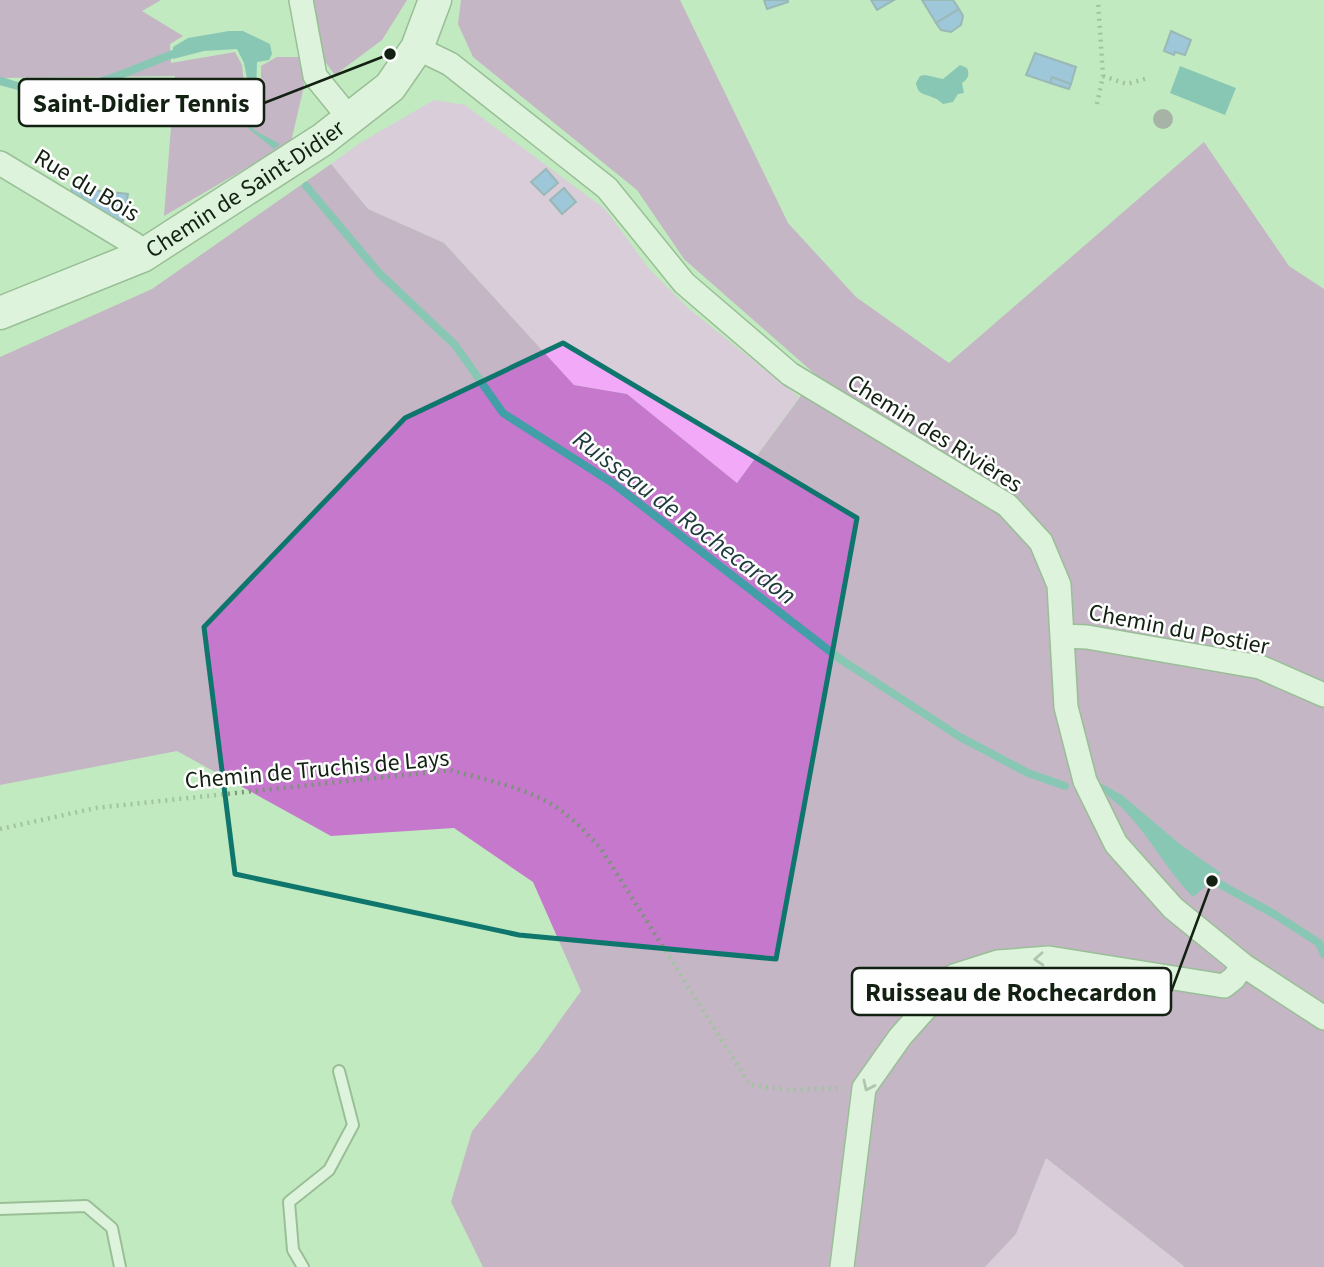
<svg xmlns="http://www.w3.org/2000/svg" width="1324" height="1267" font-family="'Source Sans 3',sans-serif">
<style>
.green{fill:#f2aaf8}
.forest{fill:#c578cc}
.water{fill:#429ea7}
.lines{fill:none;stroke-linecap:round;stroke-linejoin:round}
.stream{stroke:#429ea7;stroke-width:8}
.building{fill:#729dfa;stroke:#687ea9;stroke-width:2}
.lane-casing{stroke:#668c65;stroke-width:14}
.street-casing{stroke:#668c65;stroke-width:26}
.secondary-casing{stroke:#668c65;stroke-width:35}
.path{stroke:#789677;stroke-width:4.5;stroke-dasharray:2 5;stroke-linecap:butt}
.lane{stroke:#fff;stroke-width:10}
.street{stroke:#fff;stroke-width:23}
.secondary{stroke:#fff;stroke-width:32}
.tree{fill:#87728a}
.oneway{stroke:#949b94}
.marked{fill:none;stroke:#0f766e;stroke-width:5;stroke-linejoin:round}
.labels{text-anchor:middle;stroke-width:5;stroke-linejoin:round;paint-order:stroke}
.street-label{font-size:24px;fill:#122112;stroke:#fefefe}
.water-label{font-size:26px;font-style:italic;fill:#1d3a3c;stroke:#fefefe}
.leader{fill:none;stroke:#122112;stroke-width:2.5}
.callout-dot{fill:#122112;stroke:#fefefe;stroke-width:2.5}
.callout{fill:#fefefe;stroke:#122112;stroke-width:2.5}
.callout-label{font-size:26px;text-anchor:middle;font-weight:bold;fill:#122112}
</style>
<rect width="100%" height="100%" fill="#c2eac0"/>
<!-- green -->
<path class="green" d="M434,100L465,105L605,209L650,270L689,309L799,397L737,483L627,394L574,385L444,243L368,209L331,164L360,143Z
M1046,1158L1185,1267H985L1016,1234Z"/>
<!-- forest -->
<path class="forest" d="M0,0H161L142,11L183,36L170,44L171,63L235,52L242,65L245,93L261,94V66L277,57H302L304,86L291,142L164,216L175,76L0,78Z
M310,0H407L382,40L335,75L320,55Z
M461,0H680L788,223L856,297L949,363L1204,142L1289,266L1324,289V1267H1185L1046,1158L1016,1234L985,1267H483L451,1202L472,1131L538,1051L581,991L533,882L454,828L331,836L177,751L0,785V357L152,289L331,164L368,209L444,243L574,385L627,394L737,483L816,375L684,259L637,190L473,57L458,24Z"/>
<!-- water -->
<path class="water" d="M229,31H243L270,44L272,54L269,60L257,62L256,94L246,99L242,107L254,130L280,144L274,149L249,129L240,109L241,103L249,89L244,63L237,49L204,51L173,59V47L188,38Z
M960,65L967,68C970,75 968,79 962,83L964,93L958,94L953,102L943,104C940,102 938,99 934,98C925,93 918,96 916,83L920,76L925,75L943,79Z
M1180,66L1236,88L1225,115L1170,93Z
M1100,783L1122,795L1181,845L1221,873L1193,897C1167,871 1151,838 1125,811C1116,801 1105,797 1100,783Z"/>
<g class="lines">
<!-- stream -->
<path class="stream" d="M0,81C12,84 25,89 37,90C88,96 135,66 182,51
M306,186L379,273L455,345L503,413L614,484L840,659L960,737L1028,773L1065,786
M1205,876L1274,914L1319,943L1324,954"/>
</g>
<!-- building -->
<path class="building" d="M764,0H788V2L767,9Z
M871,0H894L877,10Z
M922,0H953L959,9L936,23Z
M959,9L963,16L961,25L951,32L941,30L936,23Z
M1171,31L1191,40L1185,55L1175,52L1174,55L1164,51Z
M1035,53L1076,67L1071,84L1052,77L1050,83L1026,75Z
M1052,77L1071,84L1069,89L1050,83Z
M546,169L558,183L544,195L531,182Z
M73,185L83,189L81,205L69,198Z
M564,188L576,202L562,214L550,200Z
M83,189L128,194L123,221L100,217L81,204Z"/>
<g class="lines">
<!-- lane casing -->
<g class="lane-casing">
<path id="lane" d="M0,1209L86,1206L112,1228L120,1267
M303,1267L293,1250L289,1202L329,1170L353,1125L339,1071"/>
</g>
<!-- street casing -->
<g class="street-casing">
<path id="street" d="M301,0L315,76L350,119
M417,48L450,64L607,188L684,283L790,374L1007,505L1041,542L1059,585L1066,707L1085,781L1116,844L1173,908L1243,965L1324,1018
M0,163L134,244L142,256
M1063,636L1087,637L1260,667L1324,695
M842,1267L864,1088L900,1037L954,976L998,962L1049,958L1224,986L1234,978L1243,965"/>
</g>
<!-- secondary casing -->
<g class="secondary-casing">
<g id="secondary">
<path id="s1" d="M0,313L142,256L322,140L390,87L417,48L435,0"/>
</g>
</g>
<!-- path -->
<path class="path" d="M1103,76L1127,84L1148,78
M1097,104L1103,76L1098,0
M0,829L96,808L450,770C489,781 537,789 568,816C580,825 589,837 600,847L750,1085L791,1090L843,1088"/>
<!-- lane -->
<use href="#lane" class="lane"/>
<!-- street -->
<use href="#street" class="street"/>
<!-- secondary -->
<use href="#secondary" class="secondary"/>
</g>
<!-- trees -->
<circle class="tree" cx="1163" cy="119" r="10"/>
<!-- one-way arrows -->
<defs><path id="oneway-chevron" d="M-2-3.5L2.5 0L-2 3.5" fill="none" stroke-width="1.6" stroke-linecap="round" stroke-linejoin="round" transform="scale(1.75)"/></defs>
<g class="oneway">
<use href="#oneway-chevron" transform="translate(1039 959) rotate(177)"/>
<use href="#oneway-chevron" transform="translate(868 1086) rotate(115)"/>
</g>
<!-- marked area -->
<path d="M0 0H1324V1267H0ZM563,343L857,518L776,959L519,935L235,874L204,627L405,418Z" fill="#c2eac0" fill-opacity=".55" fill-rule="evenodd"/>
<path class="marked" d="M563,343L857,518L776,959L519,935L235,874L204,627L405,418Z"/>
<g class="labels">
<!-- street labels -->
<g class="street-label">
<text transform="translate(87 185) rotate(31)" y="8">Rue du Bois</text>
<text dy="8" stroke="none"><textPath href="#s1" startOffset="276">Chemin de Saint-Didier</textPath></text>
<text transform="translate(935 433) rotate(32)" y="8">Chemin des Rivières</text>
<text transform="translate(1179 629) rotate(11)" y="8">Chemin du Postier</text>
<text transform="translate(317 769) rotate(-5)" y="8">Chemin de Truchis de Lays</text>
</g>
<!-- water labels -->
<g class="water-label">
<text transform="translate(685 517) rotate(37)" y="9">Ruisseau de Rochecardon</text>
</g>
</g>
<!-- callouts -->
<path class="leader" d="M390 54L264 103M1212 881L1171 992"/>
<g class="callout-dot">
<circle cx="390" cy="54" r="7"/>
<circle cx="1212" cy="881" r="7"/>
</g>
<g class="callout">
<rect x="19" y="79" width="245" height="47" rx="7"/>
<rect x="852" y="968" width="319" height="47" rx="7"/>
</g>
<g class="callout-label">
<text x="141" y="112">Saint-Didier Tennis</text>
<text x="1011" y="1001">Ruisseau de Rochecardon</text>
</g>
</svg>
